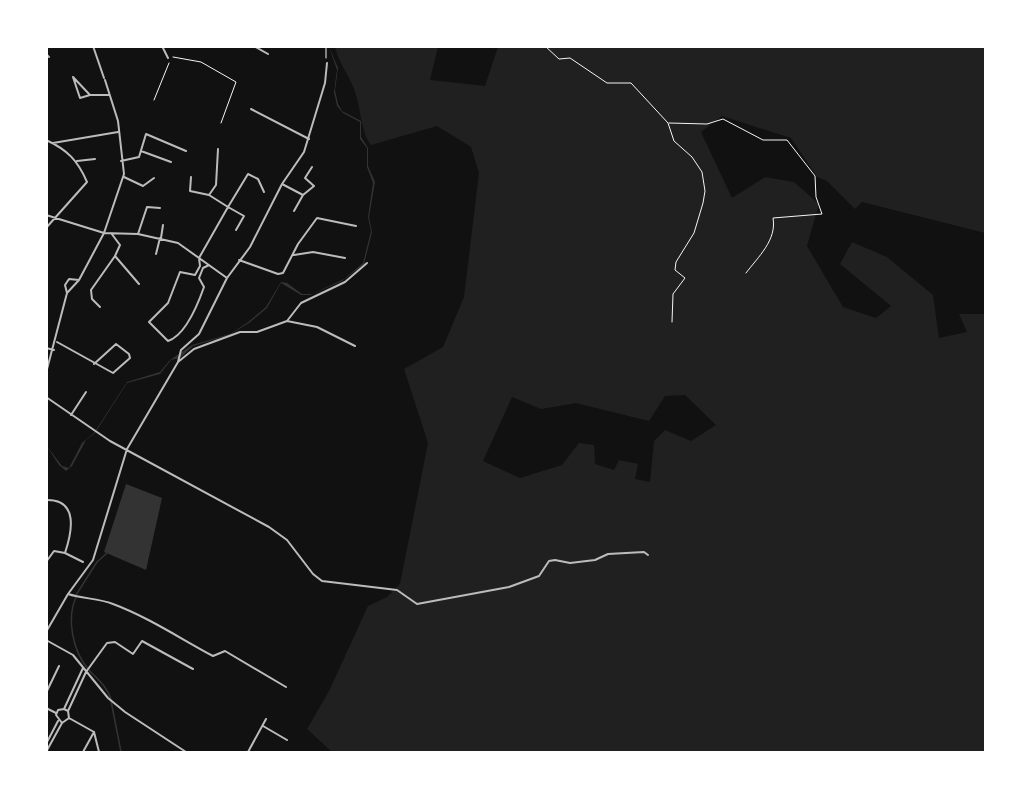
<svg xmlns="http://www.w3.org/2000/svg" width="1032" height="799" font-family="'Exo 2',sans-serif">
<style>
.green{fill:#202020;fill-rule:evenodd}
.water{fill:#333}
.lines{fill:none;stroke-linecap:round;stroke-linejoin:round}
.stream{stroke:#333;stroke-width:1.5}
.path{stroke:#f5f5f5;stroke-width:1}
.minor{stroke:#bcbcbc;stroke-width:2}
</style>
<rect width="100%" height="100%" fill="#111"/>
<!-- green -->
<path class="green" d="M335,47H438L430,80L485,86L498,47H985V233L862,202L855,209L827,181L817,177L791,138L722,116L701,132L732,198L765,177L794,182L819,204L807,246L843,307L876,318L891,306L840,264L852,242L887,257L933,295L939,338L967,332L959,314H985V752H332L307,729L329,691L368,606L387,597L400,584L428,443L404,369L443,347L464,297L479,173L471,147L437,126L371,145C361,133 361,110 356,95C351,77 339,65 335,47ZM685,395L716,425L691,441L665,430L654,441L650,482L635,479L638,464L619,460L614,470L595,464L594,445L579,443L562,465L520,478L483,461L512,397L541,409L576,403L649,421L665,396Z"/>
<!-- water -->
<path class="water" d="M329,47L338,68L335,90L338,104L342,111L361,121V137L368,148V166L375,182L369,217L372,232L364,264L342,281L310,295H301L281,283L267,308L249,323L229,335L193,346L180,358L171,360L160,374L127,383L95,433L86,440L72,466L66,471L59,465L46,445L62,466L69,468L82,443L94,433L127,382L160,372L170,360L192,345L230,334L247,323L266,307L281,282L287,283L302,294H312L344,279L363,263L371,231L368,217L373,183L367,167V148L360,139V122L343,113L337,106L334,92L337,70Z
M126,484L162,498L146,570L104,552Z"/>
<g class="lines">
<!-- stream -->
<path class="stream" d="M76,595L97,562L107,553
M76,597C66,619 73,651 88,669C97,679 107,686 111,699
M111,701L121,752"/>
<!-- path -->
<path class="path" d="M326,46V58
M545,46L559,59L570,58L607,83H631L668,123L674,141L692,157L702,172L705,191L703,203L694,233L676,262L675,270L685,278L673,294L672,322
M173,57L201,62L236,82L221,123
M154,100L169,63
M669,123L707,124L723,119L763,140H787L815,176L816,197L822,214L773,218C777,240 758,257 746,273"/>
<!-- minor -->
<path class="minor" d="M93,46L104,78
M162,46L168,58
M254,46L268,54
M46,54L49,57
M90,95L80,98L73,77L90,95H109
M251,109L309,139
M46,140C68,150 78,161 87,182L46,228
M53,143L118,132
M141,151L171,162
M77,161L95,159
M121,161L139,157L146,134L186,151
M124,177L143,186L154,178
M191,177L190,191L209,195L228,207L199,258L200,266L195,275L180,272L168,303L149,322L168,341C186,335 198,304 204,287L199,278L203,268L209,265
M282,184L303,195L294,211
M209,195L216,185L218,149
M303,195L314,186L305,178L312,167
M46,215L104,233L138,234L178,243L227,278
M236,230L244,216L228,207L248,174L258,179L264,192
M111,233L120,245L115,256L139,284
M138,234L147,207L160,208
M161,238L163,225
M156,254L160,238
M294,255L313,252L345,258
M239,260L278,274L283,273L298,244L317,218L356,226
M67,293L79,280L104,233L124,174L118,121L105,80
M100,307L92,299L91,290L115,256
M287,321L317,327L355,346
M57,342L113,373L130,358L129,354L116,344L94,364
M46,348L54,350
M178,362L194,349L240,332H257L287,321L301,303L345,282L367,263
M46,373L67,293L65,285L69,279L79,280
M46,397L110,441L269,527L287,540L313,574L322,581L397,590L417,604L509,587L539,576L549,561L555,560L570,563L595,560L608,554L644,552L648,555
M71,415L86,392
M46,500C79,499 72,532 65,553L54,551L46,562
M65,553L83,562
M68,594C83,599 98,598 113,604C148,617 181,639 213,656L225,651L286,687
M46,632L68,594L93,560L127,449L178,362L181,350L199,334L227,278L250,247L282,184L304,152L325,83L327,63
M46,640L73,655L108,698L125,712L186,752
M46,693L59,666
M46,708L56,713
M64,709L83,668
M68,711L86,672L107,643L115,642L133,654L142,641L193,669
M69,718L94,732L99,752
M263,726L287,740
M46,744L58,721
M46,752L62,723L69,718L68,711L64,709L58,710L56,715L62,723
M83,752L94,732
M248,752L266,719"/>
</g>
<!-- border -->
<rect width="1032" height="799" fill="none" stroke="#ffffff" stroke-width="96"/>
</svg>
